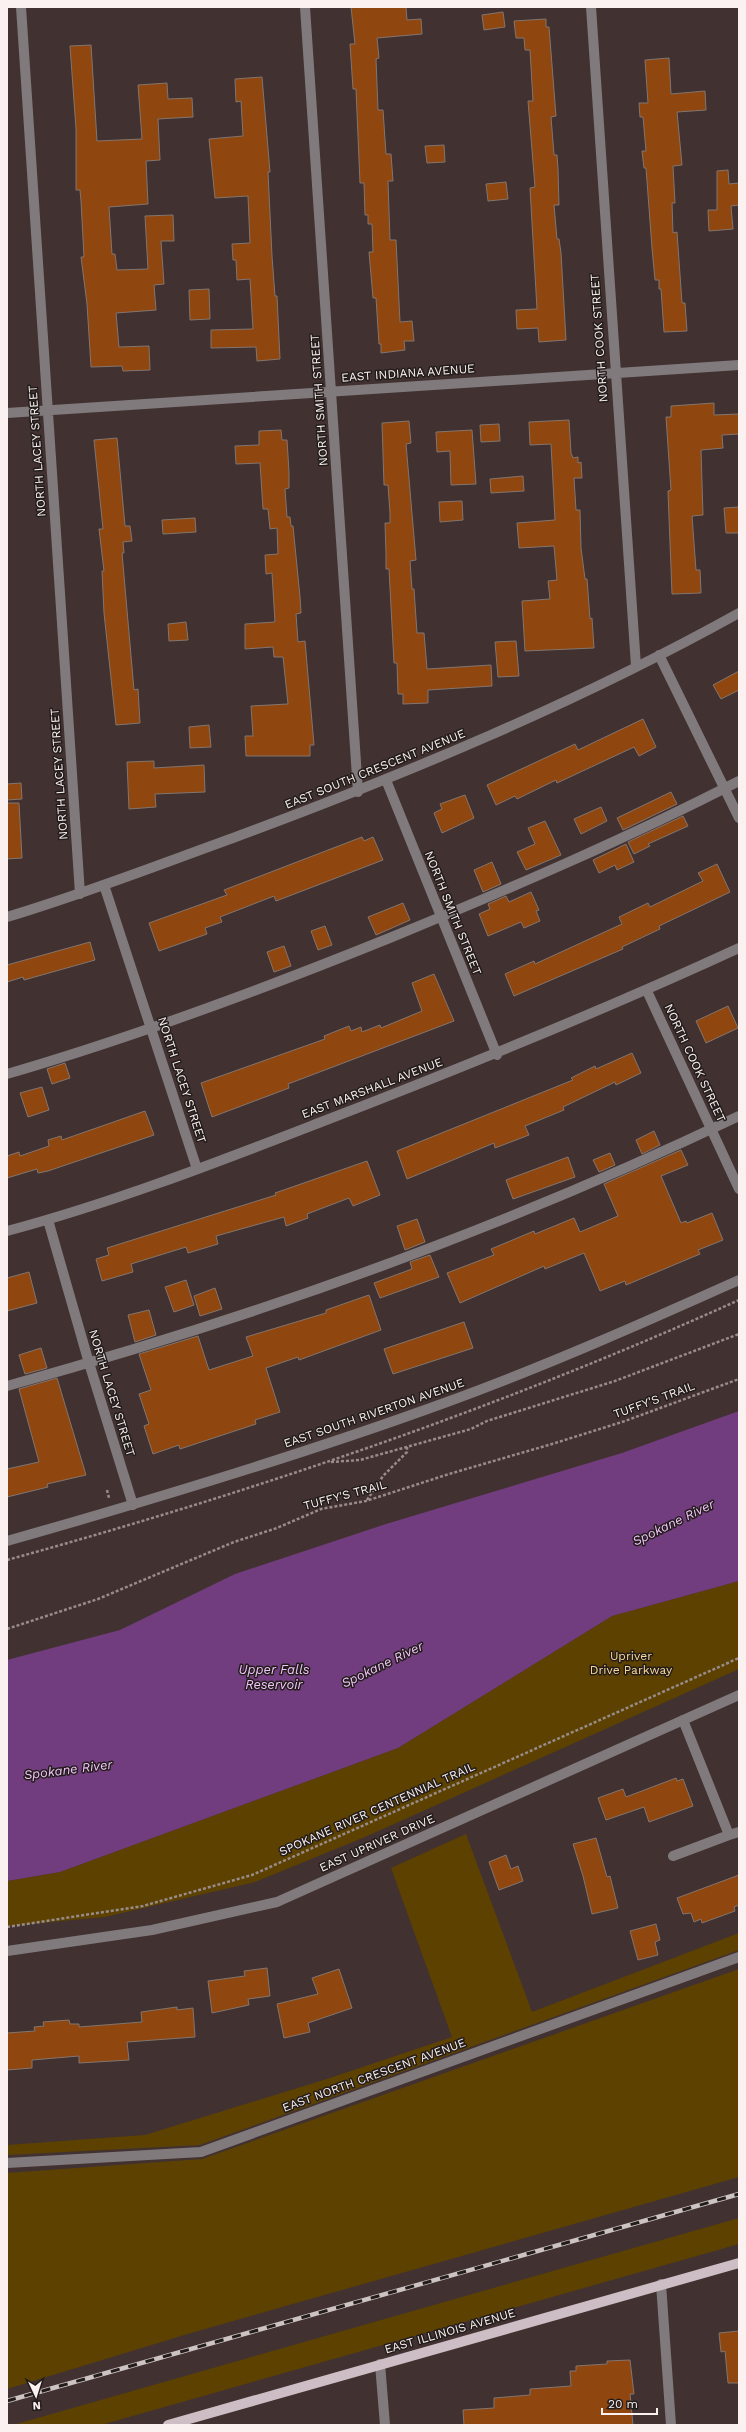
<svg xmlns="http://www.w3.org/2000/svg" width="746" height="2432" font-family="'Work Sans',sans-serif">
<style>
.green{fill:#5d4100}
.water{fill:#723d7e}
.building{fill:#90460f;stroke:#83756e}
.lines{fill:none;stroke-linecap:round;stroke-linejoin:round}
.path{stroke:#988c8b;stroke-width:2.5;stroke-dasharray:3 2;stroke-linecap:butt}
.minor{stroke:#817a7d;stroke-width:10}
.major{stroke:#ccbec4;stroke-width:10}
.rail-casing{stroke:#cdc3c2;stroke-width:4.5}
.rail{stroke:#221c1b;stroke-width:3;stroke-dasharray:9;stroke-linecap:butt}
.labels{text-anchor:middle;stroke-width:3;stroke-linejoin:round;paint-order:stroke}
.street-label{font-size:12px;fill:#faf1f0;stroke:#221c1b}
.park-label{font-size:12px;fill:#fbd899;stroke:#221c1b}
.water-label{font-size:13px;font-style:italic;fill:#f1c4fb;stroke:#221c1b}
</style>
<rect width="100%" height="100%" fill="#413231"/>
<!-- green -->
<path class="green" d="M739,1581V1669L365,1837L255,1882L105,1917L7,1926V1881L60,1872L398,1748L612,1616Z
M466,1834L532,2012L739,1933V1950L200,2145L7,2155V2145L145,2135L330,2078L452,2037L391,1868Z
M739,1969V2177L191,2333L7,2389V2173L202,2159Z
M739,2218V2244L101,2425H13Z"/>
<!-- water -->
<path class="water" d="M739,1411V1581L612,1616L398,1748L60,1872L7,1881V1660L120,1630L235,1574L386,1524L622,1453Z"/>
<!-- building -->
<path class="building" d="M351,7H406L407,20L421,19L422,34L377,38L379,58L376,59L378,110H383L386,154H391L393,181H388L390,240H396L400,322L412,321L414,341H404L405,350L381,353V344H379L376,298H373L369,252H373L372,224H368V215H365L364,183H360L356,89H353L350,44H355Z
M503,12L505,27L484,30L482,15Z
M546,19V27H549L556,116L551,117L554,155H557L558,169L559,205H554L557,239H559L561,253L566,340L539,342L538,328L517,329L516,310L537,309L530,188L535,187L528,101H533L530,50H525L524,38H516L514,21Z
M91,45L97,141L142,139L138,85L167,83L168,99L192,98L193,117L158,119L160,160L146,161L148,204L109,207L112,254H115L117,270L148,269L145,216L173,215L174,241H161L164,284L154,285L156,310L116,313L119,347L149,346L150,370L123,371L122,366L91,367L87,304L81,257H84L81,201L80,190H76V129L70,46Z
M669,58L671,94L705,91L706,110L677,112L682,165L673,166L675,203H672L673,233L677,232L682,303H685L687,331L664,332L661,289H659V280H655L652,248L646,168H644L642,151H646L643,117H640L639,103H648L645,60Z
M262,77L270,172H268L272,256L275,296H277L280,359L257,361L256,347L211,348V330L253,329L250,279L237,280L236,260H233L232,244L250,243L248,196L215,198L209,139L243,136L241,101L236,102L235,79Z
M444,145L445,162L427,163L425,146Z
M728,170L729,184L739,183V205L731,206L733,229L709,231L708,210H717V171Z
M506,182L508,199L488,201L486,184Z
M209,289L210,319L190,320L189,290Z
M714,403V415L739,414V434L722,435L723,448L701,450L703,515L692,516L696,570H700L701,593L672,594L668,491L671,490L666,417H671V406Z
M569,420L571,453L573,458L578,457V463L581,462L582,478H574L576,510H580L581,548L585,579H587L590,619L592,618L594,648L525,651L522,601L550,599L548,581L557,580L554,546L519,548L517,523L555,520L551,444L530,445L529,422Z
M409,421L411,443L406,444L416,560L410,561L412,589H414L417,633H424L427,669L491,665L492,686L428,690V703L403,704V694H398L397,663H394L389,569H386V554L385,523H390V513L388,485H384L382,423Z
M499,424L500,441L481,442L480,425Z
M281,430L282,440H287L289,472V488L285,489L287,517H290L291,526H293L300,597L301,613L296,614L298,642L305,641L314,745H310V756H246L245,736H253L251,706L288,704L283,657H274L273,647L245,649V624L275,622L272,573L266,574L265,555L278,554L277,528L270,529L268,509H263L260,463L236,464L235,446L259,445V431Z
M472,430L476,484L451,485L450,451L437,452L436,432Z
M117,438L125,526H130L132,541L123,542L124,553H122L134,690L138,689L140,723L116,725L104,613L102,571H104L99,529H103L94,440Z
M523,476L524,491L491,493L490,479Z
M462,501L463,520L440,522L439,502Z
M739,507V533H726L724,508Z
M195,518L196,532L163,534L162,520Z
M186,622L188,640L169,641L168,624Z
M516,641L519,676L498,677L495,642Z
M739,671V690L721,699L713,685Z
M643,719L656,747L639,756L634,747L557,783L556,780L517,799L515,796L496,805L487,785L575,744L578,750Z
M209,725L211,747L190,748L189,727Z
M154,761V768L204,765L205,792L155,794L156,807L129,809L127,762Z
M21,783L22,799L7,800V784Z
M671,792L677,804L623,830L617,818Z
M465,795L474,818L442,833L434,813L442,809L440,804Z
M7,803H19L22,858L7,859Z
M601,807L607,821L581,834L574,819Z
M683,816L688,826L648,844L650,846L634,854L628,842Z
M545,821L561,855L526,870L517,852L535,844L528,828Z
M362,837L364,841L373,837L383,860L276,901L274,896L220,917L222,922L205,928L207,934L159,951L149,923L227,895L224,890Z
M626,844L634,862L617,870L615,865L599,873L593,860Z
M492,862L501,884L483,892L474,870Z
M717,864L730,892L728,893L659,926L660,929L622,947L623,949L514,996L505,974L534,961L535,964L622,924L619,917L648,903L650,907L703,881L698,873Z
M531,892L539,910L536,911L540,921L524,928L521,922L488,936L479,914L490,909L488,904L506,896L509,902Z
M403,903L410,920L376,935L368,917Z
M325,926L332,945L318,950L311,931Z
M90,942L95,960L24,980L23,977L7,982V965Z
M284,946L291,966L274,972L267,952Z
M434,974L454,1021L288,1084L289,1088L212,1117L201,1083L325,1039L324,1036L349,1026L351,1031L361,1027L362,1032L380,1025L381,1028L422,1011L412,983Z
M728,1006L738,1028L706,1043L696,1021Z
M632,1053L641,1073L616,1085L615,1082L563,1107L564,1110L525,1126L529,1135L495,1148L494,1143L407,1179L397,1151L573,1080L571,1078L595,1066L596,1069Z
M65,1063L70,1078L52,1084L47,1069Z
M42,1087L49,1110L28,1117L20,1093Z
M145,1111L154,1135L48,1171L38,1173L37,1169L7,1178V1156L19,1152L20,1156L49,1146L48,1140L61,1136L62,1140Z
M654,1131L660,1145L642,1154L636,1140Z
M681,1150L688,1165L661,1176L681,1223L686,1221L687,1223L712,1213L723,1240L698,1250L700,1254L626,1285L625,1281L600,1291L584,1253L545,1269L544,1266L460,1303L447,1273L494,1255L491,1249L534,1231L535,1234L574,1218L580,1232L618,1216L604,1184Z
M610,1153L615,1165L599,1172L593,1160Z
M568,1157L575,1177L513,1199L506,1180Z
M367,1161L380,1195L353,1206L349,1198L307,1214L308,1218L286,1226L284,1217L216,1236L218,1244L188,1253L186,1247L131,1264L133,1272L102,1281L96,1259L109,1255L107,1248L276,1195L275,1193Z
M417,1219L425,1242L405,1250L397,1226Z
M430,1255L439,1277L380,1298L374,1283L412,1269L410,1262Z
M29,1272L37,1303L7,1311V1278Z
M186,1280L194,1305L174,1312L165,1287Z
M215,1288L222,1309L200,1316L194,1296Z
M369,1295L381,1330L299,1360L298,1357L266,1368L280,1412L255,1420L256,1424L180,1449L179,1445L153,1454L144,1426L149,1424L139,1394L151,1390L139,1354L198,1336L209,1370L253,1356L246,1337L326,1313V1310Z
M149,1310L156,1335L135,1342L128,1315Z
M464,1322L473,1348L393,1374L384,1349Z
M41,1348L47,1368L25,1374L19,1355Z
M57,1378L86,1475L47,1484L48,1487L7,1497V1469L39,1462L19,1389Z
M676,1778L677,1781L683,1779L693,1806L649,1822L644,1807L606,1820L598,1798L623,1789L626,1797Z
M596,1838L607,1877L610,1876L618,1908L592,1914L583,1876L573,1844Z
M506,1855L511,1869L518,1866L523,1881L499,1890L489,1862Z
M739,1875V1905L734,1907L735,1911L702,1923L701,1919L694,1922L691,1913L683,1914L677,1898Z
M656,1924L660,1940L655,1942L658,1955L638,1960L630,1931Z
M267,1968L270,1996L248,1999L249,2005L212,2013L208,1981L245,1976L244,1971Z
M339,1969L352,2008L308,2023L310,2032L284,2038L277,2004L318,1994L312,1978Z
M177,2007V2010L193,2008L195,2037L127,2042L129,2060L79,2063V2056L32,2060V2068L7,2070V2033L35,2031L34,2027L44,2026L43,2022L69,2020L70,2024H79V2027L142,2022L141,2012Z
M739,2331V2383H728L725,2351L721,2352L719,2333Z
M630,2360L634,2394H630L633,2425H464L463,2410L494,2408V2398L530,2395V2389L571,2386L570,2371H576V2366L607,2364V2361Z"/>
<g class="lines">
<!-- path -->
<path class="path" d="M331,1462L360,1460L471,1429L487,1421L615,1381L739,1334
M107,1490L109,1498
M367,1500L383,1476L407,1452V1447
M7,1560C257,1491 502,1407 739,1300
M7,1629L98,1599L234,1542L277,1528L321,1509L366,1501L449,1474L552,1444L625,1421L739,1379
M7,1927L143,1906L252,1875L739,1658"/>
<!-- minor -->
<path class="minor" d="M21,7L80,894
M305,7L358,792
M591,7L636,666
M7,413L739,365
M659,655L739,818
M386,780L497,1055
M104,885L197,1169
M7,917C84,894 158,865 233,838C406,774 577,703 739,613
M647,991L739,1189
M7,1074C138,1036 266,988 392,937C509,889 626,839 739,781
M48,1220L89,1363L133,1505
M7,1231C112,1203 215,1163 316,1124C459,1069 600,1012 739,948
M7,1386C257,1317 504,1228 739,1116
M7,1541C155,1499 302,1455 447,1402C546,1366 643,1323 739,1280
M683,1720L729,1835L739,1832
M673,1856L729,1835
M7,1951L152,1930L277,1902L739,1695
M7,2163L201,2152L739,1957
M661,2284L671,2425
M380,2364L385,2425"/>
<!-- major -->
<path class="major" d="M168,2425L739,2263"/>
<!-- rail casing -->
<g class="rail-casing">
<path id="rail" d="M7,2401L739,2194"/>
</g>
<!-- rail -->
<use href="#rail" class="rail"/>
</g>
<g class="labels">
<!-- street labels -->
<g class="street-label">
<text transform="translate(599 338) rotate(-94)" y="4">NORTH COOK STREET</text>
<text transform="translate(408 373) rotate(-4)" y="4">EAST INDIANA AVENUE</text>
<text transform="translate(319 400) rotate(-94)" y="4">NORTH SMITH STREET</text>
<text transform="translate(37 451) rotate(-94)" y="4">NORTH LACEY STREET</text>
<text transform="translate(375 769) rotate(-22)" y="4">EAST SOUTH CRESCENT AVENUE</text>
<text transform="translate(59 774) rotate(-94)" y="4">NORTH LACEY STREET</text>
<text transform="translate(453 913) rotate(68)" y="4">NORTH SMITH STREET</text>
<text transform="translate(695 1063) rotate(65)" y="4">NORTH COOK STREET</text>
<text transform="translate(182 1080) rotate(72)" y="4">NORTH LACEY STREET</text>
<text transform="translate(372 1088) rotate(-21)" y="4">EAST MARSHALL AVENUE</text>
<text transform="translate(112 1393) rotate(73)" y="4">NORTH LACEY STREET</text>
<text transform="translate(654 1400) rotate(-20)" y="4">TUFFY'S TRAIL</text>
<text transform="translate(374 1413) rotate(-19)" y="4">EAST SOUTH RIVERTON AVENUE</text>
<text transform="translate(345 1495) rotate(-15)" y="4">TUFFY'S TRAIL</text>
<text transform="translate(377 1809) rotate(-24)" y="4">SPOKANE RIVER CENTENNIAL TRAIL</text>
<text transform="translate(377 1843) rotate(-24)" y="4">EAST UPRIVER DRIVE</text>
<text transform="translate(374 2075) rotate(-20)" y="4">EAST NORTH CRESCENT AVENUE</text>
<text transform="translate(450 2331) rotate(-16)" y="4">EAST ILLINOIS AVENUE</text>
</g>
<!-- park labels -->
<g class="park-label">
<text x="631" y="1660">Upriver<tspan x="631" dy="14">Drive Parkway</tspan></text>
</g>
<!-- water labels -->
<g class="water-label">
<text transform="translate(673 1522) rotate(-26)" y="5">Spokane River</text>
<text transform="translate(382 1664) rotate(-26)" y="5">Spokane River</text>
<text x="274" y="1674">Upper Falls<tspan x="274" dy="15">Reservoir</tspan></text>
<text transform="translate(68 1769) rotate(-7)" y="5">Spokane River</text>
</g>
</g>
<!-- border -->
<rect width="746" height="2432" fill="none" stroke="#faf1f0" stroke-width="16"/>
<!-- north arrow -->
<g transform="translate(36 2396) rotate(176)" stroke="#221c1b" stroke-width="3" paint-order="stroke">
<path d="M0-3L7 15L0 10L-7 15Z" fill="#faf1f0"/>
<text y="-6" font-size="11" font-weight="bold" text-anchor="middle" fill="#faf1f0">N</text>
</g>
<!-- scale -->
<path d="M602 2408v6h55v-6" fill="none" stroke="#faf1f0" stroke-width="2"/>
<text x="608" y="2408" font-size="12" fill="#faf1f0" stroke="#221c1b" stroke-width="3" paint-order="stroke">20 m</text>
</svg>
